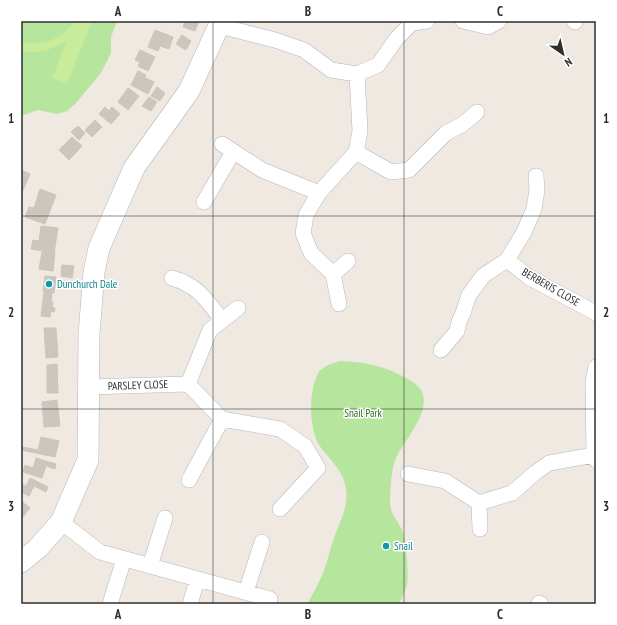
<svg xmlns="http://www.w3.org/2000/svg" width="617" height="625" font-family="'PT Sans Narrow',sans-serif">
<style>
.green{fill:#b6e59e}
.pitch{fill:#c9ec9a}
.building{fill:#cbc7bf;stroke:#cbc5ba}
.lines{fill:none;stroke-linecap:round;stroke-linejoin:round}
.street-casing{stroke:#b4b7c1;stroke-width:16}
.secondary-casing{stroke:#b4b7c1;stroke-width:22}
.street{stroke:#fff;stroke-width:15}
.secondary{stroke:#fff;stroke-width:21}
.grid{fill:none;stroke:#2e2e2e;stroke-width:1;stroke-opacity:0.55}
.culture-dot{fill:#0f9aa8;stroke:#fff;stroke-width:1.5}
.labels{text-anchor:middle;stroke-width:3;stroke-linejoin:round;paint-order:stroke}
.culture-label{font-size:11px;fill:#0d838f;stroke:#fff;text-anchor:start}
.street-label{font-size:11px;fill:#2e2e2e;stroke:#fff}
.park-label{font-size:11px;fill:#2c6e1b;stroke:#fff}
.neatline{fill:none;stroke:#2e2e2e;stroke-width:1.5}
.grid-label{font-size:13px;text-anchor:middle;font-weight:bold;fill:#2e2e2e}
</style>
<rect width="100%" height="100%" fill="#efe9e1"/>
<!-- green -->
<path class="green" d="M21,21H117L111,37V53L101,73L75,104L67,111L57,114L38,110L21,116Z
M340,361C363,362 383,365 404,377C410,380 419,385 422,392C431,413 404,440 396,458C391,469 390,491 390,503C390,513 398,521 402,530C406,539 409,574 407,584C405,591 402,598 399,604H309L308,603C313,593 319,583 323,573C328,561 330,549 334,538C340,521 349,506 346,489C344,471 329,459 319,445C309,429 308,389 319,372C323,366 333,363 340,361Z"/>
<!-- pitch -->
<path class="pitch" d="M75,21H92L67,84L52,78L67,41C53,49 37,55 21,50V42C42,47 62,39 75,21Z"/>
<!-- building -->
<path class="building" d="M185,21H199L195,31L183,27Z
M155,30L173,37L169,49L160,46L158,51L148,47Z
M182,35L191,41L186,50L176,44Z
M140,50L155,57L148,71L138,66L140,62L135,60Z
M138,71L146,75L145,78L154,82L148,94L131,85Z
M157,87L165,93L160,101L151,96Z
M128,88L139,96L128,110L118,102Z
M149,97L157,102L151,111L142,106Z
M105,107L109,111L112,107L120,114L111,124L99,114Z
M95,120L102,127L92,137L85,130Z
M78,126L85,133L79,140L71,132Z
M72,137L82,146L69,160L59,150Z
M21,170L30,174L21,195Z
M40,189L56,195L45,224L25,217L29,207L34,208Z
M41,226L58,228L54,253L31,249L33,240L39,241Z
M42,252L55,253L53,271L39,269Z
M62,265L74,266L72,278L61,276Z
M45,276L56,277L54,293L43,291Z
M44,292L52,293L51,302H53L52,307L55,308L54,312L51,311L50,317L41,316Z
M44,328H56L58,357L46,358Z
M57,364L58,393H47V365Z
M57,400L60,426L44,427L42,402Z
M41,437L59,441L55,457L21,450L22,447L38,450Z
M36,458L56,464L55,469L46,466L42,478L23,472L25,465L33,468Z
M30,478L48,487L46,492L34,486L29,496L21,492V484L26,486Z
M21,501L30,508L21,519Z"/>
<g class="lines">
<!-- street casing -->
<g class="street-casing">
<path id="street" d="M463,21L488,27L499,21
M574,21L575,22
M220,26L275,40L304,50L331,70L357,74L378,65L397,38L412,23L427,21
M222,144L262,170L319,193
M356,152L391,172L409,170L446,133L463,124L477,112
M204,202L233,152
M507,260L530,278L596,313
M333,274L348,261
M172,278C199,286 206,300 222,320
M339,304L333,274L311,253L303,233L306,215L319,193L356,152L360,131L357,74
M441,350L457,331L459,322L463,313L469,295L483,276L507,260L524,232L534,209L537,190L536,176
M596,367L593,382L594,455L596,460
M188,384L210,330L238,308
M89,387L188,384L222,419L280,429L305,446L318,468L280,509
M408,474L445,481L479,503L512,493L535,473L549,463L594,455
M189,480L222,419
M479,503L480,529
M61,522L100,552L270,599L269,604
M150,566L165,518
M246,592L262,542
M539,603L541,604
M110,604L124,559
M190,604L197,580"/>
</g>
<!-- secondary casing -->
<g class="secondary-casing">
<path id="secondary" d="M21,562L38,548L61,522L88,460L89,334L94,272L99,248L134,168L189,91L221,21"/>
</g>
<!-- street -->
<use href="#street" class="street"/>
<!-- secondary -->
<use href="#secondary" class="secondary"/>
</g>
<!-- grid -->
<path class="grid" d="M213,21V604M404,21V604M21,216H596M21,409H596"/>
<!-- markers -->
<g class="culture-dot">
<circle cx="49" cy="284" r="4"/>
<circle cx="386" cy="546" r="4"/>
</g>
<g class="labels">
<!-- culture labels -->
<g class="culture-label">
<text x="57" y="288">Dunchurch Dale</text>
<text x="394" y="550">Snail</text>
</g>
<!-- street labels -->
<g class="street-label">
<text transform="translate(551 287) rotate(30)" y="4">BERBERIS CLOSE</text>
<text transform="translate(138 385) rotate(-2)" y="4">PARSLEY CLOSE</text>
</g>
<!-- park labels -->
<g class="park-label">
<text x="363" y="417">Snail Park</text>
</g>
</g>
<!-- border -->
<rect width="617" height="625" fill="none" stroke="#ffffff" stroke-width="44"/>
<!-- north arrow -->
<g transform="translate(563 54) rotate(146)" stroke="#ffffff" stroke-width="3" paint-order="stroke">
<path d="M0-3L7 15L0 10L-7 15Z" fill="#2e2e2e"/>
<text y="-6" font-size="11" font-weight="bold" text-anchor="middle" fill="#2e2e2e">N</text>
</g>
<rect x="22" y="22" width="573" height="581" class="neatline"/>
<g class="grid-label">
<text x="118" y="16">A</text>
<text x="308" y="16">B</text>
<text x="500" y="16">C</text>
<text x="11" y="123">1</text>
<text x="606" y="123">1</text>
<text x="11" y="317">2</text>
<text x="606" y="317">2</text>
<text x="11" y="511">3</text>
<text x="606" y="511">3</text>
<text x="118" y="619">A</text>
<text x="308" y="619">B</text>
<text x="500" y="619">C</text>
</g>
</svg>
